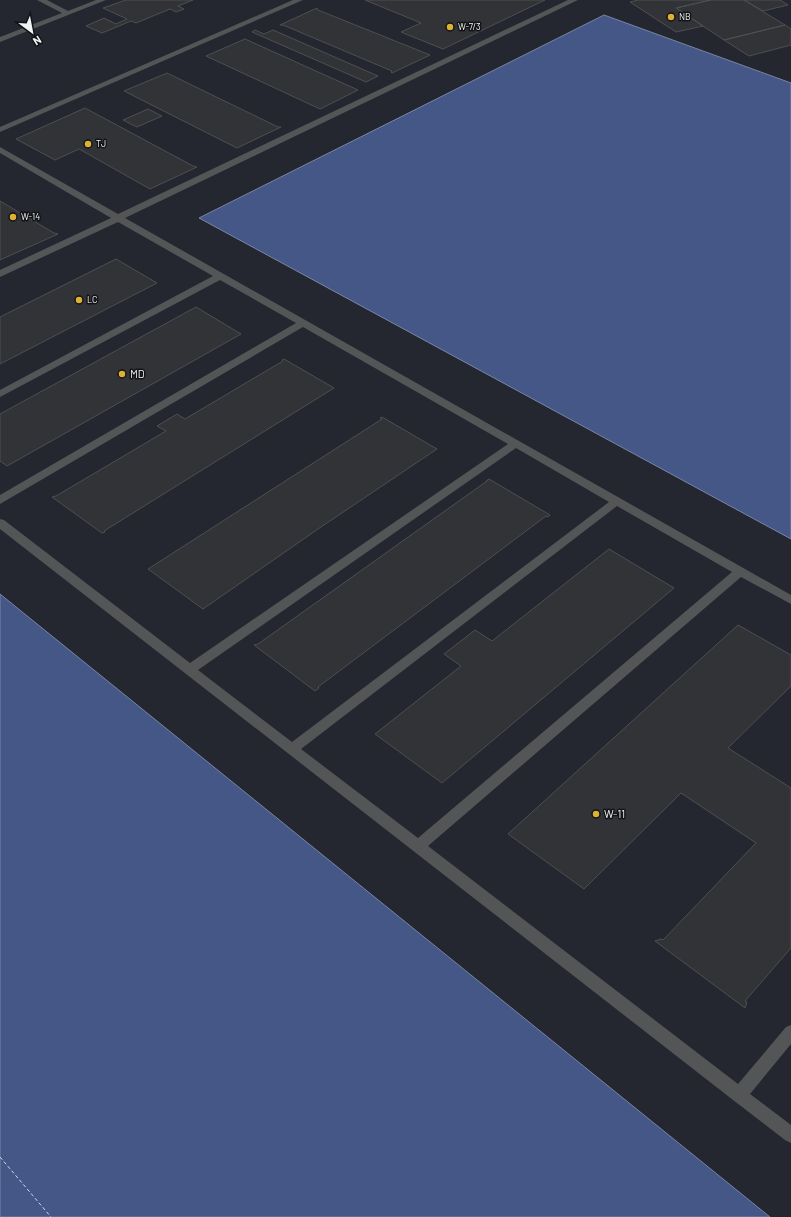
<svg xmlns="http://www.w3.org/2000/svg" width="791" height="1217" font-family="Barlow,sans-serif">
<style>
.built{fill:#24272f}
.water{fill:#455787;stroke:#7986a7}
.lines{fill:none;stroke-linecap:round;stroke-linejoin:round}
.ferry{stroke:#cbd7f6;stroke-width:1;stroke-dasharray:3.5 2.5;stroke-linecap:butt}
.building{fill:#323336;stroke:#4e4f52}
.minor{fill:#545556;fill-rule:evenodd}
.poi-dot{fill:#deb133;stroke:#121316;stroke-width:1.5}
.labels{text-anchor:middle;stroke-width:3;stroke-linejoin:round;paint-order:stroke}
.far-poi-label{font-size:9px;fill:#f1f2f3;stroke:#121316;text-anchor:start}
.poi-label{font-size:11px;fill:#f1f2f3;stroke:#121316;text-anchor:start}
</style>
<rect width="100%" height="100%" fill="#1b1c1f"/>
<!-- built -->
<path class="built" d="M0,0H791V83L603,15L199,218L791,539V1217H770L0,594Z"/>
<!-- water -->
<path class="water" d="M604,15L791,83V539L199,218Z
M0,594L770,1217H0Z"/>
<g class="lines">
<!-- ferry -->
<path class="ferry" d="M0,1157L51,1217"/>
</g>
<!-- building -->
<path class="building" d="M126,0H193L178,6L184,9L176,12L170,9L136,23L131,21L102,33L86,26L104,18L116,24L127,19L103,8Z
M365,0H545L443,49L401,32L421,23Z
M638,0H711L676,8L703,26L676,32L630,2Z
M711,0H744L785,25L724,40L676,8Z
M744,0H780L788,5L763,11Z
M317,8L318,10L430,55L392,73L391,72L392,71L283,25H280Z
M785,25L791,29V45L749,56L724,40Z
M255,30L264,34L273,30L378,76L366,82L252,32Z
M245,39L358,90L320,109L206,56Z
M167,73L278,127H281L237,148L124,91Z
M85,108L193,166L197,167L150,189L79,149L55,160L16,139Z
M148,109L162,116L137,127L123,120Z
M0,201L54,233L58,234L0,260Z
M116,259L157,283L0,364V317Z
M196,307L241,334L7,466L0,461V414Z
M284,359L334,388L104,531L105,532L102,533L52,497L56,496L166,431L157,426L177,414L185,419L283,361L282,360Z
M382,417L437,449L318,529L203,609L148,569L382,419L380,418Z
M489,479L550,515L548,517L546,516L318,687L319,688L315,691L254,645L258,644L487,481H486Z
M609,549L674,588L442,783L375,734L461,666L444,654L475,630L492,641Z
M738,625L791,655V686L728,748L791,788V948L745,1001L747,1002L745,1008L655,941L661,939L663,940L756,843L681,793L584,889L508,834Z"/>
<g class="lines">
<!-- minor -->
<path class="minor" d="M37,0H47L68,11L96,0H106L0,42V37L62,13Z
M293,0H303L0,132V127Z
M568,0H578L125,218L791,595V604L741,577L428,846L738,1084L786,1027L791,1025V1044L750,1094L791,1125V1143L785,1140L733,1100L0,529V519L4,520L190,663L508,444L303,327L0,504V495L296,323L220,280L0,397V390L213,276L118,222L0,277V270L111,218L0,153V147L118,214ZM516,448L609,502L292,742L198,670ZM617,506L732,572L418,838L301,749Z"/>
</g>
<!-- markers -->
<g class="poi-dot">
<circle cx="671" cy="17" r="4"/>
<circle cx="450" cy="27" r="4"/>
<circle cx="88" cy="144" r="4"/>
<circle cx="13" cy="217" r="4"/>
<circle cx="79" cy="300" r="4"/>
<circle cx="122" cy="374" r="4"/>
<circle cx="596" cy="814" r="4"/>
</g>
<g class="labels">
<!-- far-poi labels -->
<g class="far-poi-label">
<text x="679" y="20">NB</text>
<text x="458" y="30">W-7/3</text>
<text x="96" y="147">TJ</text>
<text x="21" y="220">W-14</text>
<text x="87" y="303">LC</text>
</g>
<!-- poi labels -->
<g class="poi-label">
<text x="130" y="378">MD</text>
<text x="604" y="818">W-11</text>
</g>
</g>
<!-- north arrow -->
<g transform="translate(32 32) rotate(148)" stroke="#121316" stroke-width="3" paint-order="stroke">
<path d="M0-3L7 15L0 10L-7 15Z" fill="#f1f2f3"/>
<text y="-6" font-size="11" font-weight="bold" text-anchor="middle" fill="#f1f2f3">N</text>
</g>
</svg>
